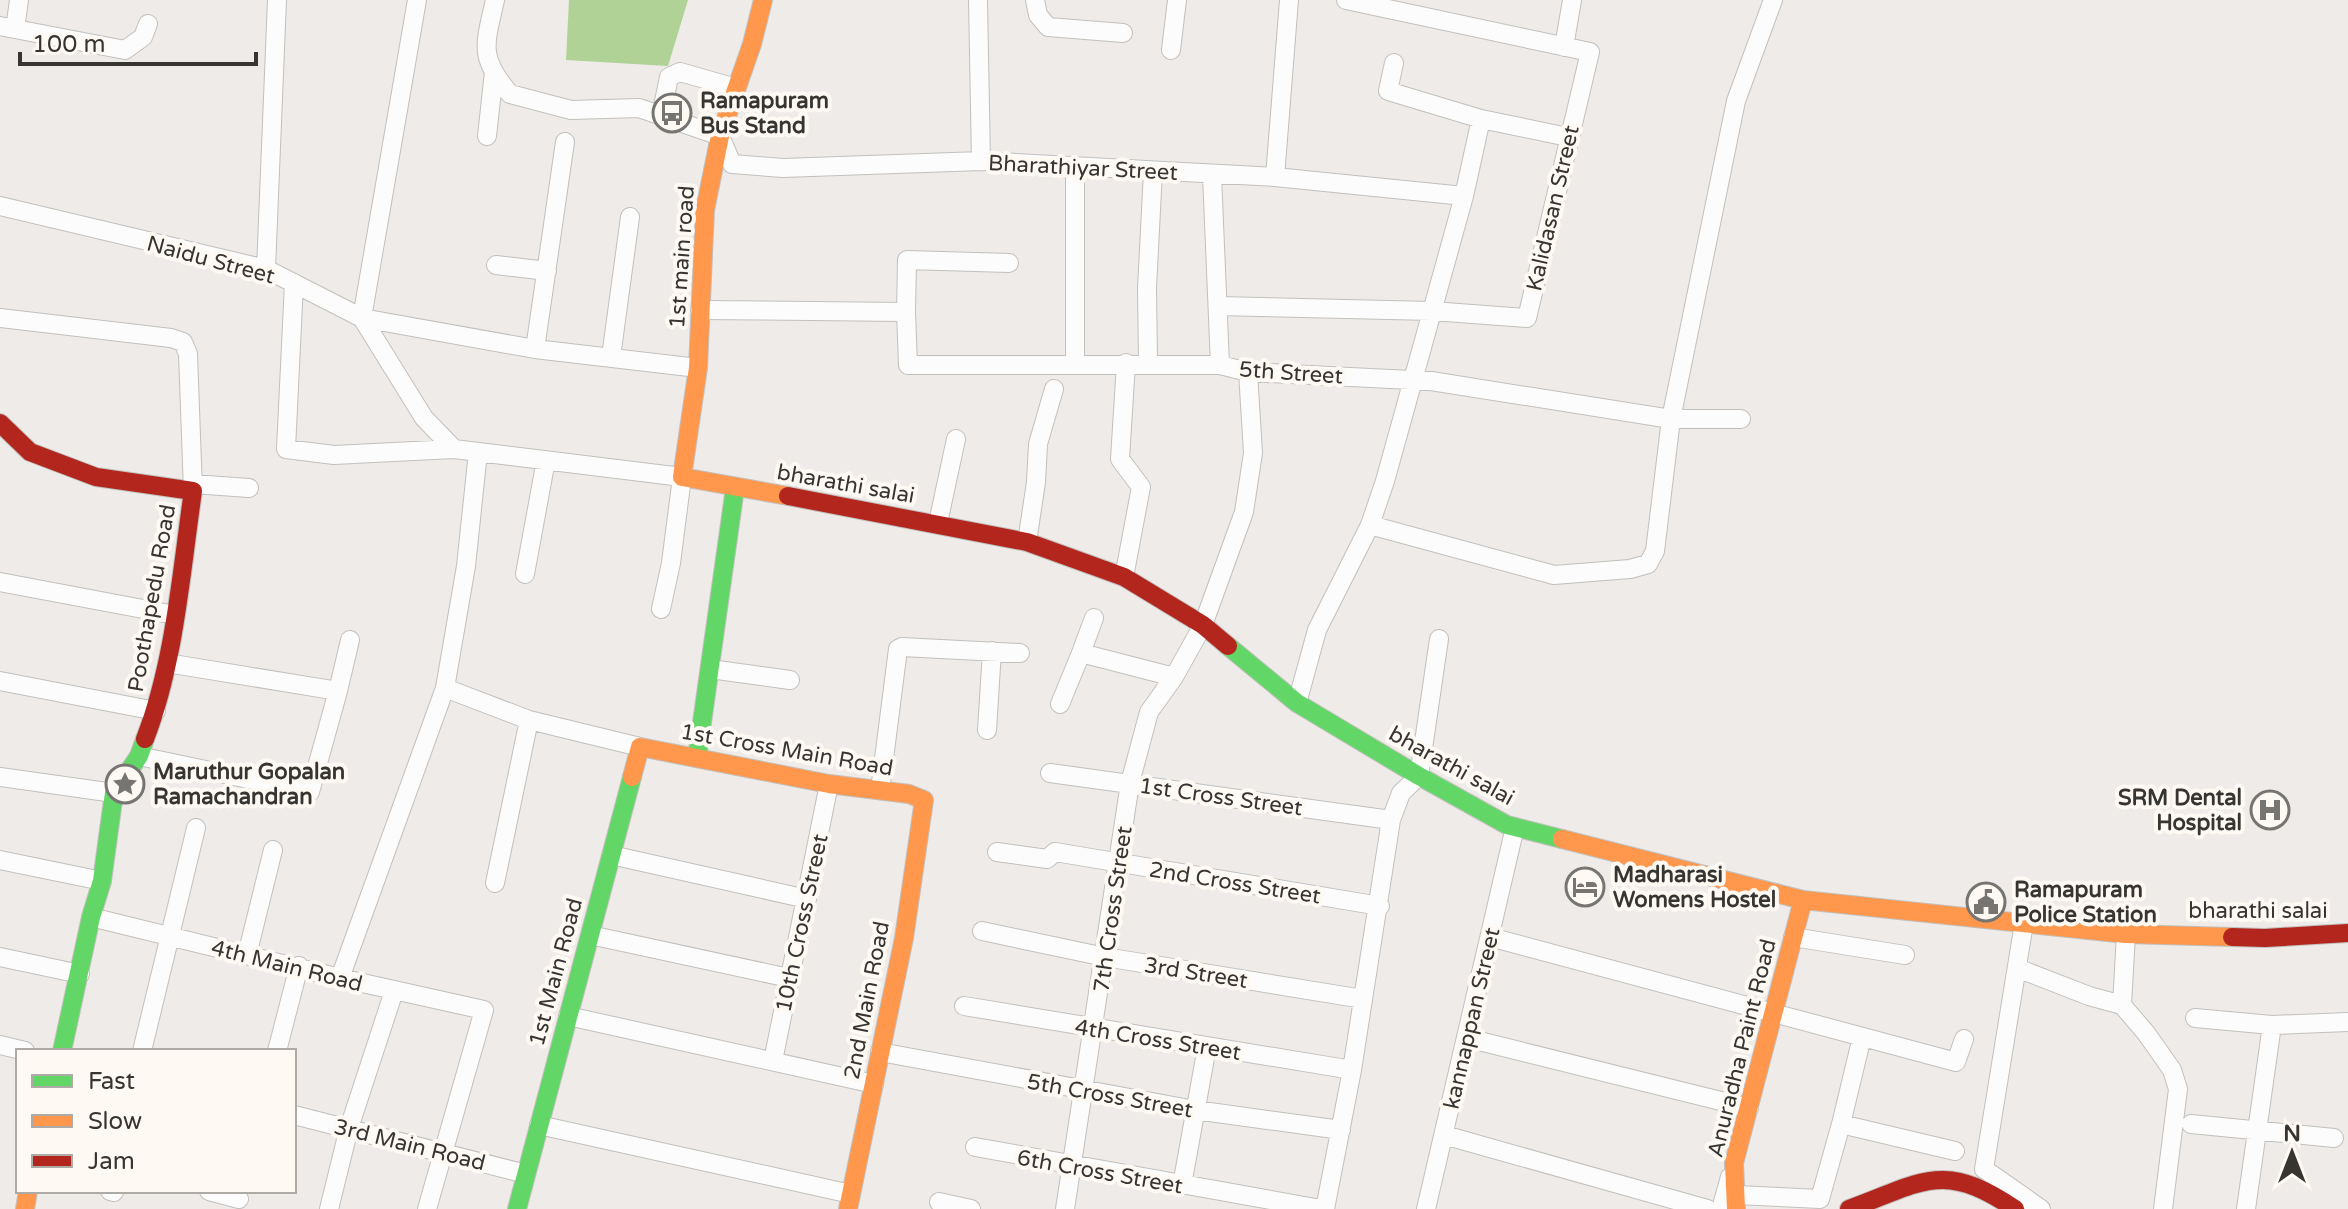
<svg xmlns="http://www.w3.org/2000/svg" width="2348" height="1209" font-family="'Varela Round',sans-serif">
<style>
.water{fill:#b0d296}
.lines{fill:none;stroke-linecap:round;stroke-linejoin:round}
.street-casing{stroke:#c2c0bd;stroke-width:20}
.fast-casing{stroke:#c2c0bd;stroke-width:20}
.slow-casing{stroke:#c2c0bd;stroke-width:20}
.jam-casing{stroke:#c2c0bd;stroke-width:20}
.street{stroke:#fcfcfc;stroke-width:18}
.fast{stroke:#63d668;stroke-width:18}
.slow{stroke:#ff974d;stroke-width:18}
.jam{stroke:#b3261e;stroke-width:18}
.labels{text-anchor:middle;stroke-width:8;stroke-linejoin:round;paint-order:stroke}
.poi-label{font-size:22px;font-weight:bold;fill:#363532;stroke:#fef9f3;text-anchor:start}
.street-label{font-size:22px;fill:#363532;stroke:#fef9f3}
</style>
<rect width="100%" height="100%" fill="#eeebe8"/>
<!-- water -->
<path class="water" d="M569,0H688L668,66L566,60Z"/>
<g class="lines">
<!-- street casing -->
<g class="street-casing">
<path id="street" d="M417,0L362,318L535,349
M495,0C485,45 478,57 510,94L571,110L639,108L720,136L732,164L783,168L981,161L1275,177L1464,196
M978,0L981,161
M1035,0L1038,15L1048,27L1123,33
M0,26L125,50L143,37L148,24
M15,29L19,0
M1564,47L1572,0
M1171,50L1177,0
M1394,63L1388,91L1481,119L1568,137
M661,116L669,77L680,72L736,88
M487,136L494,72
M565,142L535,349L698,368
M1075,167V363
M1212,175L1220,365
M1275,177L1289,0
M0,206L266,269L362,318L424,418L454,449L682,477L671,563L661,609
M496,265L547,271
M266,269L277,0
M294,283L286,449L334,455L454,449
M1218,306L1432,311L1527,318L1590,52L1346,0
M700,310L906,312L907,260L1009,263
M906,312L908,365H1220L1248,372L1431,381L1671,419L1736,101L1773,0
M0,318L171,338L183,342L188,354L193,491
M611,357L630,217
M1148,363L1147,288L1153,171
M193,484L249,488
M938,523L956,439
M1370,525L1554,575L1630,569L1648,564L1655,551L1671,419H1741
M1027,542L1036,482L1038,444L1054,389
M525,574L546,460
M1124,577L1141,487L1120,459L1126,363
M0,582L175,615
M1094,618L1081,653L1174,677
M710,669L790,680
M0,681L156,711
M445,688L466,566L478,452
M338,691L350,640
M1297,703L1317,630L1370,525L1385,481L1464,196L1481,119
M1060,704L1081,653
M987,730L992,651
M139,756L310,792L338,691L167,663
M1050,773L1391,820
M0,777L114,793
M880,790L898,649L902,647L1020,653
M997,852L1047,859L1055,852L1380,906
M611,855L807,899
M0,860L102,881
M495,883L529,720L640,747
M91,917L340,978L484,1010L427,1209
M2024,923L1984,1169L2041,1209
M982,931L1105,957L1363,999
M590,935L789,978
M1490,937L1956,1062L1964,1039
M1793,937L1905,955
M247,955L273,850
M0,957L80,974
M2017,968L2089,996L2122,1005L2146,1033L2172,1070L2178,1089L2163,1209
M340,978L445,688L529,720
M2122,1005L2126,934
M964,1006L1352,1070
M568,1016L874,1084
M2195,1018L2272,1025
M1467,1038L1749,1108
M0,1045L25,1051
M142,1051L196,828
M277,1051L299,966
M880,1052L1195,1110L1341,1130
M773,1061L829,784
M294,1115L526,1174
M1841,1124L1862,1037
M2191,1124L2334,1138
M539,1125L851,1194
M1444,1135L1707,1209
M975,1147L1321,1209
M1182,1185L1207,1047
M110,1191L114,1192
M209,1191L239,1199
M1736,1195L1820,1199L1841,1124L1955,1151
M939,1202L971,1209
M329,1209L349,1128L394,991
M1065,1209L1130,783L1149,712L1174,677L1203,625L1244,512L1253,453L1248,372
M1325,1209L1352,1070L1391,820L1401,793L1419,776L1439,639
M1426,1209L1515,827
M1721,1209L1730,1177
M2246,1209L2272,1025L2348,1022"/>
</g>
<!-- fast casing -->
<g class="fast-casing">
<path id="fast" d="M1228,646L1297,703L1419,776L1507,825L1562,839
M697,758L735,488
M62,1051L91,917L102,881L114,793L139,756L145,739
M517,1209L632,777"/>
</g>
<!-- slow casing -->
<g class="slow-casing">
<path id="slow" d="M763,0L752,44L720,136L705,210L698,368L682,477L788,496
M632,777L640,747L829,784L909,794L924,800L904,938L848,1209
M1562,839L1803,900L2126,934L2232,937
M25,1209L28,1191
M1736,1209L1734,1163L1803,900"/>
</g>
<!-- jam casing -->
<g class="jam-casing">
<path id="jam" d="M0,423L30,452L96,477L193,491C181,573 175,661 145,739
M788,496L1027,542L1124,577L1203,625L1228,646
M2232,937L2265,938L2348,933
M1849,1209C1923,1182 1943,1160 2015,1209"/>
</g>
<!-- street -->
<use href="#street" class="street"/>
<!-- fast -->
<use href="#fast" class="fast"/>
<!-- slow -->
<use href="#slow" class="slow"/>
<!-- jam -->
<use href="#jam" class="jam"/>
</g>
<!-- icons -->
<defs>
<g id="bus-ring" transform="scale(2)"><circle r="9.5" fill="#fef9f3" stroke="#767572" stroke-width="1.5"/><path d="M-5-6H5V4H4V6H2V4H-2V6H-4V4H-5ZM-3.5-4V0h7V-4ZM-3.5 1.2v1.5H-2V1.2ZM2 1.2v1.5H3.5V1.2Z" fill="#767572"/></g>
<g id="sight-ring" transform="scale(2)"><circle r="9.5" fill="#fef9f3" stroke="#767572" stroke-width="1.5"/><path d="M0-6L1.8-2.2L6-1.7L2.9 1.2L3.7 5.4L0 3.3L-3.7 5.4L-2.9 1.2L-6-1.7L-1.8-2.2Z" fill="#767572"/></g>
<g id="hospital-ring" transform="scale(2)"><circle r="9.5" fill="#fef9f3" stroke="#767572" stroke-width="1.5"/><path d="M-5-5h3v3.5h4V-5h3V5h-3V1.5h-4V5h-3Z" fill="#767572"/></g>
<g id="hotel-ring" transform="scale(2)"><circle r="9.5" fill="#fef9f3" stroke="#767572" stroke-width="1.5"/><path d="M-6-4.5h1.5V1H6V5H4.5V3h-9V5H-6ZM-4 0a1.8 1.8 0 1 1 3.6 0ZM.5 0V-2.5h3Q6-2.5 6 0Z" fill="#767572"/></g>
<g id="civic-ring" transform="scale(2)"><circle r="9.5" fill="#fef9f3" stroke="#767572" stroke-width="1.5"/><path d="M-.6-6.5H3V-4.5H.6V-3L4-1V1h2V6H-6V1h2V-1L-.6-3ZM-1.2 2.5V6h2.4V2.5Z" fill="#767572"/></g>
</defs>
<g fill-rule="evenodd">
<use href="#bus-ring" x="672" y="113"/>
<use href="#sight-ring" x="125" y="784"/>
<use href="#hospital-ring" x="2270" y="810"/>
<use href="#hotel-ring" x="1585" y="887"/>
<use href="#civic-ring" x="1986" y="902"/>
</g>
<g class="labels">
<!-- poi labels -->
<g class="poi-label">
<text x="700" y="108">Ramapuram<tspan x="700" dy="25">Bus Stand</tspan></text>
<text x="153" y="779">Maruthur Gopalan<tspan x="153" dy="25">Ramachandran</tspan></text>
<text x="2242" y="805" text-anchor="end">SRM Dental<tspan x="2242" dy="25">Hospital</tspan></text>
<text x="1613" y="882">Madharasi<tspan x="1613" dy="25">Womens Hostel</tspan></text>
<text x="2014" y="897">Ramapuram<tspan x="2014" dy="25">Police Station</tspan></text>
</g>
<!-- street labels -->
<g class="street-label">
<text transform="translate(1083 167) rotate(3)" y="8">Bharathiyar Street</text>
<text transform="translate(1552 208) rotate(-77)" y="8">Kalidasan Street</text>
<text transform="translate(681 257) rotate(-86)" y="8">1st main road</text>
<text transform="translate(211 259) rotate(15)" y="8">Naidu Street</text>
<text transform="translate(1291 372) rotate(4)" y="8">5th Street</text>
<text transform="translate(846 483) rotate(10)" y="8">bharathi salai</text>
<text transform="translate(151 598) rotate(-80)" y="8">Poothapedu Road</text>
<text transform="translate(787 749) rotate(10)" y="8">1st Cross Main Road</text>
<text transform="translate(1452 765) rotate(29)" y="8">bharathi salai</text>
<text transform="translate(1221 796) rotate(8)" y="8">1st Cross Street</text>
<text transform="translate(1235 882) rotate(9)" y="8">2nd Cross Street</text>
<text transform="translate(1112 909) rotate(-82)" y="8">7th Cross Street</text>
<text x="2258" y="918">bharathi salai</text>
<text transform="translate(801 923) rotate(-78)" y="8">10th Cross Street</text>
<text transform="translate(287 965) rotate(14)" y="8">4th Main Road</text>
<text transform="translate(555 972) rotate(-75)" y="8">1st Main Road</text>
<text transform="translate(1196 972) rotate(9)" y="8">3rd Street</text>
<text transform="translate(866 1000) rotate(-79)" y="8">2nd Main Road</text>
<text transform="translate(1471 1018) rotate(-77)" y="8">kannappan Street</text>
<text transform="translate(1158 1039) rotate(9)" y="8">4th Cross Street</text>
<text transform="translate(1741 1048) rotate(-76)" y="8">Anuradha Paint Road</text>
<text transform="translate(1110 1095) rotate(10)" y="8">5th Cross Street</text>
<text transform="translate(410 1144) rotate(14)" y="8">3rd Main Road</text>
<text transform="translate(1100 1171) rotate(10)" y="8">6th Cross Street</text>
</g>
</g>
<!-- legend -->
<rect x="16" y="1049" width="280" height="144" fill="#fef9f3" stroke="#aeaba6" stroke-width="2"/>
<rect x="32" y="1075" width="40" height="12" fill="#63d668" stroke="#aeaba6" stroke-width="2"/>
<text x="88" y="1089" font-size="24" fill="#363532">Fast</text>
<rect x="32" y="1115" width="40" height="12" fill="#ff974d" stroke="#aeaba6" stroke-width="2"/>
<text x="88" y="1129" font-size="24" fill="#363532">Slow</text>
<rect x="32" y="1155" width="40" height="12" fill="#b3261e" stroke="#aeaba6" stroke-width="2"/>
<text x="88" y="1169" font-size="24" fill="#363532">Jam</text>
<!-- north arrow -->
<g transform="translate(2292 1153)" stroke="#fef9f3" stroke-width="6" paint-order="stroke">
<path d="M0-6L14 30L0 20L-14 30Z" fill="#363532"/>
<text y="-12" font-size="22" font-weight="bold" text-anchor="middle" fill="#363532">N</text>
</g>
<!-- scale -->
<path d="M20 52v12h236v-12" fill="none" stroke="#363532" stroke-width="4"/>
<text x="32" y="52" font-size="24" fill="#363532" stroke="#fef9f3" stroke-width="6" paint-order="stroke">100 m</text>
</svg>
